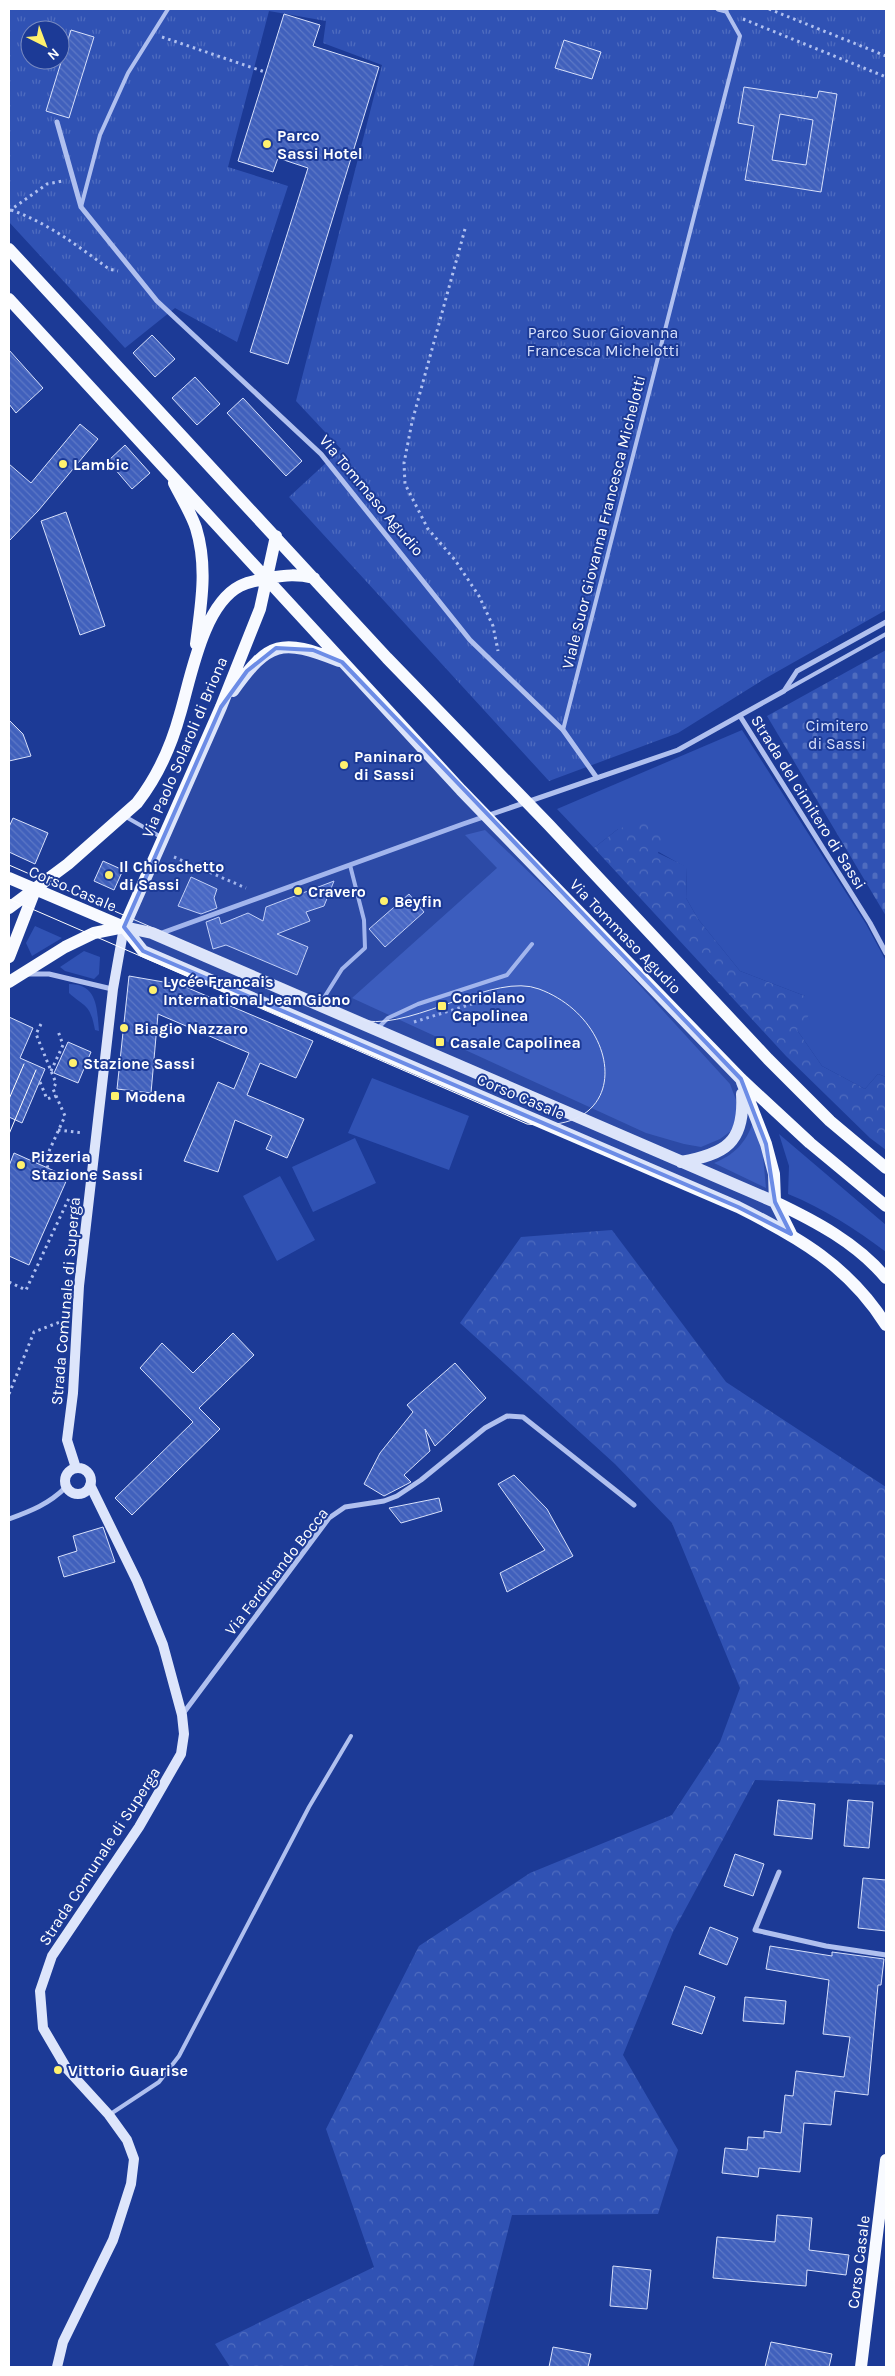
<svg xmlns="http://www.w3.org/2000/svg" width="895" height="2376" font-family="Karla,sans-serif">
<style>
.green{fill:#3052b4}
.forest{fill:url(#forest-crowns)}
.cemetery{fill:url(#cemetery-stones)}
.park{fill:url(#park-tufts);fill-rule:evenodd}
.building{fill:url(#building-back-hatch);stroke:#d7e0fb;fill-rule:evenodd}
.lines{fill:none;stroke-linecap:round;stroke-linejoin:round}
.path{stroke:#b0c0ef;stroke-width:3;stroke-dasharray:2.5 4;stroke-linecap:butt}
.lane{stroke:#b0c0ef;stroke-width:4}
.street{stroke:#b0c0ef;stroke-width:5}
.secondary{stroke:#dde5fb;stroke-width:10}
.primary{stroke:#f8faff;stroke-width:12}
.tram{stroke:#fff;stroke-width:1}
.marked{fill:#6c8ce6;fill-opacity:0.2;stroke:#6c8ce6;stroke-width:4;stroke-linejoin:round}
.poi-dot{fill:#fff16e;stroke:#1c3a96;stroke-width:2}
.labels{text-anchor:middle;stroke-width:4;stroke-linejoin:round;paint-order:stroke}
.poi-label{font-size:16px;font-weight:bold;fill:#fff;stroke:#1c3a96;text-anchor:start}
.park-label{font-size:16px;fill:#d7e0fb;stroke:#1c3a96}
.street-label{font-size:16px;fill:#fff;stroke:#1c3a96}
</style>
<defs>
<pattern id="forest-crowns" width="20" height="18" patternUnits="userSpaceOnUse" patternTransform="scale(1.25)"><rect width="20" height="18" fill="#3052b4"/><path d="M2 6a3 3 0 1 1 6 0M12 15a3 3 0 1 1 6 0" fill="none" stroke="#4f6cbf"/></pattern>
<pattern id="cemetery-stones" width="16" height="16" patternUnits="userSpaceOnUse" patternTransform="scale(1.25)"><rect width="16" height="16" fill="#3052b4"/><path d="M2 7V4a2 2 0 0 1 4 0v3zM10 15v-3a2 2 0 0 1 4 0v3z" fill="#4f6cbf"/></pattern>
<pattern id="park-tufts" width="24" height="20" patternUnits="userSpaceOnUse" patternTransform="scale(1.25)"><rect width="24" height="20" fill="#3052b4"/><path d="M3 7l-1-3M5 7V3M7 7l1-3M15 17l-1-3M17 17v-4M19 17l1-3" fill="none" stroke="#4f6cbf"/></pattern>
<pattern id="building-back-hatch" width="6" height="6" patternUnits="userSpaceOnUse" patternTransform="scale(1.25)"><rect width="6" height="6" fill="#4060bc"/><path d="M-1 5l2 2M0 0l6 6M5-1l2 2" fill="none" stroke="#5d78c6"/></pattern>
</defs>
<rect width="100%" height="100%" fill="#1c3a96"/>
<!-- green -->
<path class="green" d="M742,730L866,924L886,961V1077L878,1074L865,1089L822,1066L797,1030L805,996L740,971L698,919L686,898L687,868L618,829L594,848L557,809Z
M485,830L590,931L730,1084L736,1100L737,1116L731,1131L720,1139L701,1147L684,1144L646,1133L352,998L497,868L465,835Z
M35,926L62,938L32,956L26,943Z
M84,951L100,957L99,974L94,979L65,971L60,967Z
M69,984C98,984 97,1009 99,1031L95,1030C90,1004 86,1008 69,993Z
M372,1078L469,1116L449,1170L348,1133Z
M753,1122L763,1156L766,1188L714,1163C734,1155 746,1143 753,1122Z
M779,1134L886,1225V1252C855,1229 825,1209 788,1194L789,1166Z
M355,1138L376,1183L313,1212L292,1167Z
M280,1176L315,1240L277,1261L243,1196Z"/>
<!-- forest -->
<path class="forest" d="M649,819L666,835L658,853L687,867L686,898L698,919L740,971L805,996L810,1014L797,1030L822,1066L865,1089L878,1074L886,1077V1150L870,1138L786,1056L594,848L618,829Z
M612,1230L726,1382L886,1487V1785L755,1780L673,1932L623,2055L678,2150L658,2214L512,2215L473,2367H230L215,2344L374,2267L326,2129L419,1946L530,1873L672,1815L720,1742L740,1688L672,1523L615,1464L460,1323L521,1237Z"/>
<!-- cemetery -->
<path class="cemetery" d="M886,650V916L767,716Z"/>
<!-- park -->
<path class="park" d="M9,9H886V610L766,678L678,733L549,781L289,497L341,449L296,401L382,65L323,43L326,21L269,11L228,167L288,186L237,342L175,308L125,348L9,222ZM30,30H60V60H30Z"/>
<!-- building -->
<path class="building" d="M284,14L320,25L313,46L379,67L288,364L250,352L308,168L278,158L273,172L238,161Z
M71,30L94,37L69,118L46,111Z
M564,40L601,52L592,79L555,68Z
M744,87L817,98L819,91L837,94L821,192L745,180L754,126L738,123ZM780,114L813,120L806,165L772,160Z
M152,335L175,359L155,377L133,353Z
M9,350L43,388L16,413L9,404Z
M195,377L220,404L197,425L172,398Z
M243,398L302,461L286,476L227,413Z
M80,424L98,439L38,511L9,541V464L31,483Z
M125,445L150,473L132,489L108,461Z
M66,512L105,626L80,635L41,521Z
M9,720L23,734L31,756L9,761Z
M13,818L48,833L35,864L9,852V827Z
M103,861L123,870L114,890L94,881Z
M191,877L217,889L214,898L217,908L201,914L178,906Z
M334,881L324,906L306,912L310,921L277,934L308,947L297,975L226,945L213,949L206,922L219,917L221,924L248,913L263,921L266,907Z
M409,894L424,912L385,947L369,929Z
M129,976L181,985L313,1041L296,1078L260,1063L247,1095L304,1119L287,1158L266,1149L272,1136L235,1120L218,1172L184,1161L218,1082L234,1089L249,1053L158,1014L151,1093L117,1089Z
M9,1017L33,1028L20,1058L45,1069L22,1123L9,1117Z
M68,1042L91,1052L78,1083L54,1073Z
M14,1153L68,1177L29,1265L9,1256V1166Z
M233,1333L254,1355L199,1408L220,1429L132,1515L115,1498L193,1422L140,1368L162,1343L193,1373Z
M455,1363L486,1398L435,1446L425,1429L430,1451L404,1475L411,1482L384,1496L364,1484L380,1453L413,1412L407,1405Z
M514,1475L547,1509L573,1556L507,1592L500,1573L545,1550L498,1484Z
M439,1498L442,1511L401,1523L389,1508Z
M103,1527L115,1562L64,1577L58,1557L77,1551L73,1536Z
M778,1800L815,1804L812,1839L774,1835Z
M848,1800L873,1802L869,1848L844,1846Z
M735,1854L764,1864L753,1896L724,1886Z
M863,1878L886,1880V1931L858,1928Z
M710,1927L738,1938L727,1965L699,1954Z
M770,1946L832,1956V1952L884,1959L881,1985H878L868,2095L835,2091L831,2125L804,2123L800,2172L759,2168L758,2177L722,2173L725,2148L747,2150L748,2137L764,2138V2131L781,2133L785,2095L793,2096L796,2071L844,2077L850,2037L823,2034L829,1980L766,1969Z
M685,1986L715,1997L702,2034L672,2024Z
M745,1997L786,2001L784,2024L743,2021Z
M777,2215L812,2218L809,2250L849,2255L846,2275L807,2270L806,2286L713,2278L717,2237L775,2242Z
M613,2266L651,2270L647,2309L610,2306Z
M771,2342L832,2354L829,2367H765Z
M553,2347L591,2354L588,2367H549Z"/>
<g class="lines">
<!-- path -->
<path class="path" d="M769,9L886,56
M743,19L886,77
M162,37L265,72
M11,210C48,223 78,246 109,269L118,271
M9,211L47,184L63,181
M465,229L412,422L404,463L405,484L428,529L455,560L479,596L493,626L498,651
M174,857L246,888
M414,1022L481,1001
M41,1024L36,1034L56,1083L53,1089L65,1116L45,1160
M51,1071L63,1045L58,1031
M40,1082L47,1099L56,1096
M58,1130L83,1133
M38,1161L45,1160L48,1168
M9,1282L26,1290L69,1198L76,1199
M9,1394L34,1332L65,1320"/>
<!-- lane -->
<path class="lane" d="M81,207L100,135L128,73L168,9
M784,691L886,634
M563,730L740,36L726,11
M126,817L161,837
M320,1004L342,969L365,948L364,920L350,865
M377,1029L388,1018L418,1004L507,975L532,944
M109,2115L159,2082L179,2056L309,1807L351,1736"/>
<!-- street -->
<path class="street" d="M718,9L726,11
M57,122L81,207L157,301L321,454L470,640L563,730L597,778
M740,716L870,923L886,953
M159,934L463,824L678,750L784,691L797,671L886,622
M28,974H49L112,989
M9,1519C31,1511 49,1504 66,1487
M182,1715L329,1518L345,1507L384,1501L397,1496L421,1480L485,1428L507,1416L523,1417L634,1505
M779,1872L755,1930L826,1946L886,1955"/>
<!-- secondary -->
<path class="secondary" d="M76,1468L67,1440L73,1393L79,1286L113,989L124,927
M65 1481a13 13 0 1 1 26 0a13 13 0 1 1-26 0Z
M57,2367L63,2342L113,2240L131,2184L134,2159L127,2140L109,2115L67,2069L43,2028L40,1991L52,1956L139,1827L181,1754L184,1734L182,1715L163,1645L137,1581L90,1485"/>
<!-- primary -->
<path class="primary" d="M9,249L387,658L549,825L768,1059L830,1121L886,1168
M9,299L461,790L741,1079L810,1143L886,1206
M174,483C181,497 191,513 196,528C208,567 201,605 196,644
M233,691C269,641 281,638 339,661
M9,878L124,927L152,933L775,1202C815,1221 857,1243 886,1278
M9,908L68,864L137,803C158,776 171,747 180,714C191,677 203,605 240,586C250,581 259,580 269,578C286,575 297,574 314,578
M124,927L143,951L738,1207C798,1237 849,1266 886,1325
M124,927L221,707L260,609L276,536
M9,957L35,890
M9,982L65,947L94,933L124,927
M742,1082L766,1144L774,1174L775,1202L791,1234
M681,1162C725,1154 745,1143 742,1094
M861,2367L886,2160"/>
<!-- tram -->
<path class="tram" d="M9,865L366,1021C416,1028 495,972 539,989C623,1020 635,1136 527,1124L9,899
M9,1099L24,1064
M9,1134L36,1070"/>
</g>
<!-- marked area -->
<path class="marked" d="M276,648L313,650L342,662L741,1079L766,1144L775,1202L791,1234L738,1207L143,951L124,927L221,707L247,671Z"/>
<!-- markers -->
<g class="poi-dot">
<circle cx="267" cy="144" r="5"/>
<circle cx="63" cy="464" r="5"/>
<circle cx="344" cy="765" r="5"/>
<circle cx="109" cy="875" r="5"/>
<circle cx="298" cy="891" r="5"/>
<circle cx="384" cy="901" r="5"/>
<circle cx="153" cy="990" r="5"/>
<rect x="437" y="1001" width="10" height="10" rx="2.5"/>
<circle cx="124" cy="1028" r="5"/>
<rect x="435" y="1037" width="10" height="10" rx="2.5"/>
<circle cx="73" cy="1063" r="5"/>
<rect x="110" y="1091" width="10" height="10" rx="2.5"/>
<circle cx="21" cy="1165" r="5"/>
<circle cx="58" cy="2070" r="5"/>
</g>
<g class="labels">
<!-- poi labels -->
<g class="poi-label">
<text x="277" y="141">Parco<tspan x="277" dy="18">Sassi Hotel</tspan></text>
<text x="73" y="470">Lambic</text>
<text x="354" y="762">Paninaro<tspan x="354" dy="18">di Sassi</tspan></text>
<text x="119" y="872">Il Chioschetto<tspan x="119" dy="18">di Sassi</tspan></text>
<text x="308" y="897">Cravero</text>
<text x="394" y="907">Beyfin</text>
<text x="163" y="987">Lycée Francais<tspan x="163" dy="18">International Jean Giono</tspan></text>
<text x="452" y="1003">Coriolano<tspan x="452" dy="18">Capolinea</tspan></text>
<text x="134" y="1034">Biagio Nazzaro</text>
<text x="450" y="1048">Casale Capolinea</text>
<text x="83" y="1069">Stazione Sassi</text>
<text x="125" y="1102">Modena</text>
<text x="31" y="1162">Pizzeria<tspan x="31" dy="18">Stazione Sassi</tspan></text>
<text x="68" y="2076">Vittorio Guarise</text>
</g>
<!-- park labels -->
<g class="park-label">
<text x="603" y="338">Parco Suor Giovanna<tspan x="603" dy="18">Francesca Michelotti</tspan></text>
<text x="837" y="731">Cimitero<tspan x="837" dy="18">di Sassi</tspan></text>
</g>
<!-- street labels -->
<g class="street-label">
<text transform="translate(372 495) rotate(50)" y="6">Via Tommaso Agudio</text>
<text transform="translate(603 522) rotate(-76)" y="6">Viale Suor Giovanna Francesca Michelotti</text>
<text transform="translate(184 747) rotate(-67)" y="6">Via Paolo Solaroli di Briona</text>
<text transform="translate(809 802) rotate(58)" y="6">Strada del cimitero di Sassi</text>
<text transform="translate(73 888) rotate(23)" y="6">Corso Casale</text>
<text transform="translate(626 936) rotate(46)" y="6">Via Tommaso Agudio</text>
<text transform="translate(521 1096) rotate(23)" y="6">Corso Casale</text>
<text transform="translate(65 1301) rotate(-85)" y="6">Strada Comunale di Superga</text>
<text transform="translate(276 1571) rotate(-52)" y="6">Via Ferdinando Bocca</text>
<text transform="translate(99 1856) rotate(-57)" y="6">Strada Comunale di Superga</text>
<text transform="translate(858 2262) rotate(-83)" y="6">Corso Casale</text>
</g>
</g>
<!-- border -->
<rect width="895" height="2376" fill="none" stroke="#ffffff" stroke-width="20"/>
<!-- north arrow -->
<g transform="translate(45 45) rotate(138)"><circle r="24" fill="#1c3a96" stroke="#7789c0"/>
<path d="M0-4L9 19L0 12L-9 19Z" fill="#fff16e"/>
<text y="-8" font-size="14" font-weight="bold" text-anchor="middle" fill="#ffffff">N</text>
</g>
</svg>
